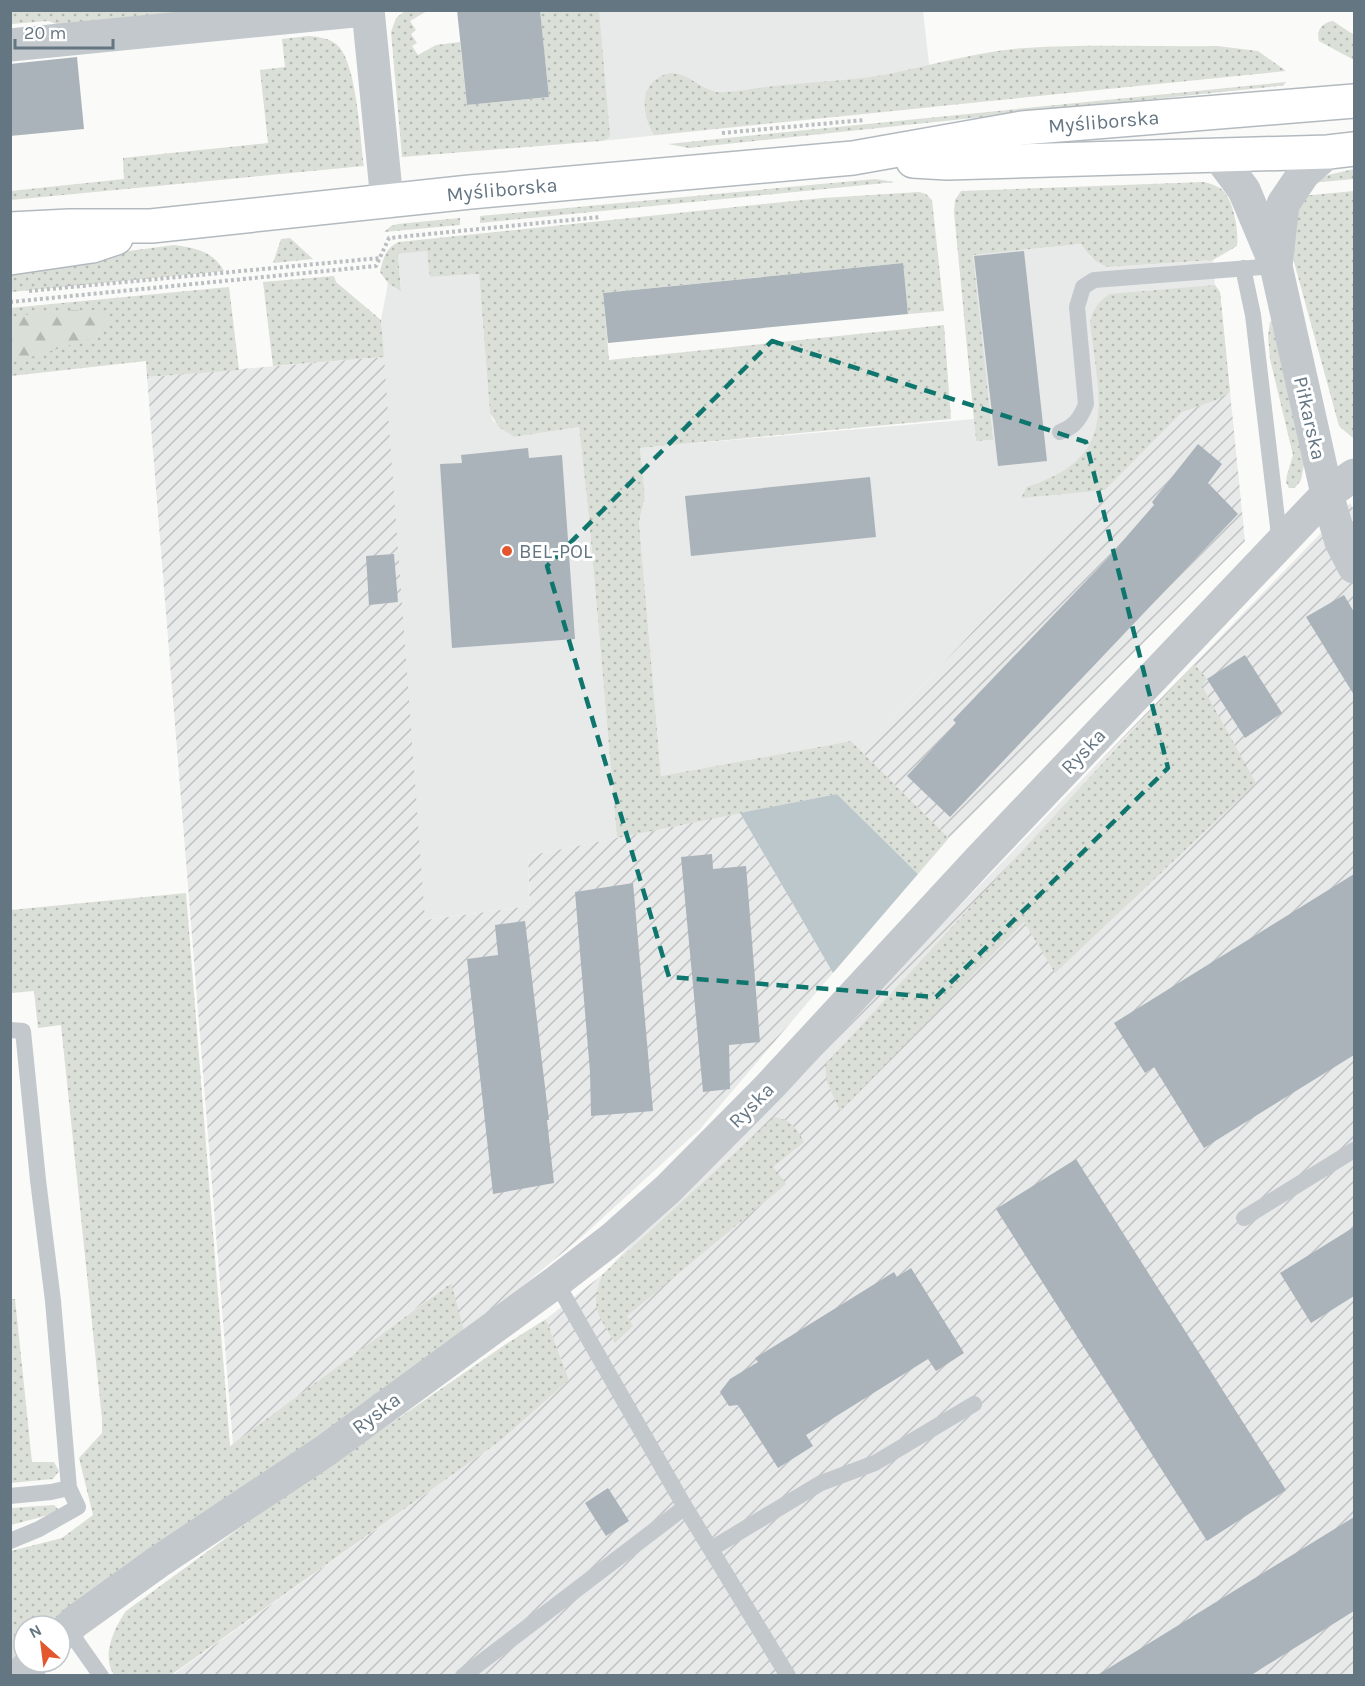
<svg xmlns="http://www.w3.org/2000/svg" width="1365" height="1686" font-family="Karla,sans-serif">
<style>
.built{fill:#e8e9e9}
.industrial{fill:url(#industrial-furrows)}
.grass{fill:url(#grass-dots)}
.forest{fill:url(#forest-firs)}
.water{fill:#bbc7cb}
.building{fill:#aab3b9}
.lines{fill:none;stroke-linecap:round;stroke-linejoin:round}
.secondary-casing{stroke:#b3babf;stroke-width:36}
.path{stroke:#bbbfc2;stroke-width:4;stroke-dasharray:3 3;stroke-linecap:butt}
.lane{stroke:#c3c8cc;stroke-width:16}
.street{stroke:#c3c8cc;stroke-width:33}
.secondary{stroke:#fff;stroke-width:33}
.marked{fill:none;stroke:#0f766e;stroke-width:4.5;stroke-dasharray:12 8;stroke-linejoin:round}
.poi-dot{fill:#e4572e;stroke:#fff;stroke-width:2}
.labels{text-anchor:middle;stroke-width:6;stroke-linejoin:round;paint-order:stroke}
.street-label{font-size:20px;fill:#657683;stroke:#fff}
.poi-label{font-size:20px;fill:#657683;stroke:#fff;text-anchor:start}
</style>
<defs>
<pattern id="industrial-furrows" width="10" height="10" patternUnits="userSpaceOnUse" patternTransform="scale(1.5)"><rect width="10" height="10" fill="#e8e9e9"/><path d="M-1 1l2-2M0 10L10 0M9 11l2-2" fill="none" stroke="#c0c1c2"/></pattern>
<pattern id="grass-dots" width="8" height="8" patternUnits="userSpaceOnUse" patternTransform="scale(1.5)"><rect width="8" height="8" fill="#dadfd7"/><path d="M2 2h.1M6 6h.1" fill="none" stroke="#b4b9b4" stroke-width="1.8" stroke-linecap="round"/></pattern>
<pattern id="forest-firs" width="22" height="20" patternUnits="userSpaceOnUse" patternTransform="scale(1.5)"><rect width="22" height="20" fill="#dadfd7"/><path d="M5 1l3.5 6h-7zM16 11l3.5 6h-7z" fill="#b4b9b4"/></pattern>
</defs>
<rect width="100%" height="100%" fill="#fafaf8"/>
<!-- built -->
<path class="built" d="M588,11H923L934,107L601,141Z
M1081,244L1090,257L1109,267L1213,260L1215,285L1220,292L1230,392L1105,490L861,751L851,741L661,776L639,522L645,497L640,448L974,419L976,441L992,440L973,255Z
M427,251L431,277L479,274L490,413L493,421L514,437L579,427L589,519L617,838L528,856L530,906L424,920L381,320L388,283L401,290L398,254Z"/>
<!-- industrial -->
<path class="industrial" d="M384,357L425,920L530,906L528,856L740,813L833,973L700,1129L585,1234L465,1334L450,1283L233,1445L147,377Z
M1230,392L1245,541L949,838L861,751L1105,490L1182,412L1216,400Z
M1350,503L1354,510V1675L171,1676L500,1441L569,1380L546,1319L602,1275Z"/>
<!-- grass -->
<path class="grass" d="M11,11H203L59,25L48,21L11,24Z
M405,11H427L410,21L416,30L411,34L417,43L412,46L418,55L436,45L460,42L467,105L549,97L540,11H599L610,136L607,139L601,141L402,157L391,32L396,18Z
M1333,21L1354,35V60L1319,41C1316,30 1322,23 1333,21Z
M309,36C319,37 328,38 336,44C357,60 360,138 364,166L11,200V191L124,179L123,158L268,143L260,70L285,67L282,39Z
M1217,46L1258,51L1286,71L654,135C644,119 638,90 658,78C681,63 696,88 716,92C726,94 763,87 775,86C811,82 848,81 884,75C931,66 978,51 1026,48C1090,44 1154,47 1217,46Z
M1286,82L1283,86H1278L689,148L668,144Z
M1354,169V179L1311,183L1328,175Z
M875,179L895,182L480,223V216Z
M1204,182C1211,184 1220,186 1225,193C1234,204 1239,232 1237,246L1213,260L1109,267C1095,263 1089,256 1081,244L973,255L993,440L976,441L954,212L955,200L961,191Z
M1354,191V439L1339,426L1291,251L1301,196Z
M919,192L926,194L932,200L944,311L908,314L902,263L603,293L609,360L944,325L951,419L640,448L645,497L639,522L661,776L851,741L949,838L918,874L837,794L617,838L589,519L579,427L514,437L499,427L490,413L479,274L430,277L427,251L398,254L401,291L388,283L380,272C383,259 386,247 399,242L823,198Z
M460,218V225L384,232L391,226L398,224Z
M290,238L313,259L273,263L281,239Z
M174,245C195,248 213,251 224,271L11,292V270L69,259Z
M334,276L336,282L381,320L384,357L273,366L263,282Z
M1215,285L1220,292L1230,392L1216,400L1182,412L1105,490L1021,498L1027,487C1122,457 1098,399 1090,321C1093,309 1100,300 1110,294Z
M229,287L239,370L147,377L146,361L11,376L10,308Z
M1273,320L1305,460L1301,480L1295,488H1289L1286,482L1287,475L1293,455L1270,359L1268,336L1270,322Z
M1194,664L1207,679L1202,686L1256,783L1055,973L1024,922L840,1111L827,1082L825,1065Z
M186,893L230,1446L451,1283L465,1334L50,1626H24V1648L11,1660V1551L62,1538L93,1515L79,1458L102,1433V1419L61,1025L38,1028L34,991L11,993V910Z
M774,1117C791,1120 796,1127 804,1142L773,1167L786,1184L627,1316L633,1326L615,1343C598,1314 590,1309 602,1275Z
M11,1299H15L32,1462H54L59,1471L53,1479L11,1483Z
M546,1319L569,1380L500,1441L171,1675H114C101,1656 114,1628 126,1611L241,1527L506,1344Z
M54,1505L58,1509L56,1513L11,1525V1508Z"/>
<!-- forest -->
<path class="forest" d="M60,310H100L114,319L100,336L11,363V317Z"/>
<!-- water -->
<path class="water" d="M837,794L918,874L833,973L740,813Z"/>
<!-- building -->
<path class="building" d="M457,10H540L549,97L467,105Z
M77,57L84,129L10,136V64Z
M1024,251L1047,461L998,466L974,256Z
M903,263L908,314L608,343L603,293Z
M1198,444L1222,464L1208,483L1238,514L950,817L907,776L956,723L953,720L1107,559L1154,505L1152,502Z
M528,448L529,458L562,455L575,639L452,648L440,464L462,463L461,455Z
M870,477L876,537L691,556L685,496Z
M394,554L398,602L369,605L366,556Z
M1344,595L1354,612V695L1306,617Z
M1245,655L1282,713L1245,738L1207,679Z
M712,854L713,869L746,866L760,1042L729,1045L730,1089L703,1092L681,857Z
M1354,874V1055L1204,1148L1154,1067L1145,1073L1114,1023Z
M633,883L653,1111L591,1116L590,1072L575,892Z
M525,921L549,1120H547L554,1183L493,1194L467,959L498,955L495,925Z
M1076,1159L1286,1490L1207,1541L996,1209Z
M1354,1227V1296L1311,1323L1280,1273Z
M911,1268L964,1353L936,1371L928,1359L806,1435L813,1446L778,1468L738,1405L729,1406L720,1392L730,1379L758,1362L755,1358L894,1272L897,1277Z
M608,1488L629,1521L606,1536L585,1503Z
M1354,1517V1611L1267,1665L1250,1676H1096Z"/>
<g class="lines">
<!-- secondary casing -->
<g class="secondary-casing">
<g id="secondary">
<path d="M913,161L947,163L1328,152L1354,149"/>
<path id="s1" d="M10,229L69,226H151L470,192L853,158L1022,128L1354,101"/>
<path d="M10,258L92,246L116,238"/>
</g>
</g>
<!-- path -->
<path class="path" d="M722,133L864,120
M29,291L380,258
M10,302L376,266L389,238L600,217"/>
<!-- lane -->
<path class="lane" d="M1243,268L1253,315L1280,544
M1060,432C1075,427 1081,417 1086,404L1077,307L1083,287L1094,280L1276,266
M10,1030L23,1031L38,1180L53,1301L69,1488L78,1507L39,1529L10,1541
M1244,1218L1354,1150
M556,1282L685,1507L788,1676
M10,1496L51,1492L69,1488
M711,1549L821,1483L875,1463L974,1404
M68,1629L101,1676
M463,1676L685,1507"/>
<!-- street -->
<path class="street" d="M368,10L387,201
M10,45L364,10
M1218,155L1244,190L1276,266L1283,204L1304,173L1328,152
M1276,266L1327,494L1341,542L1354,567
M60,1636L76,1621L158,1562L325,1451L556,1282L613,1238L668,1189L770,1086L980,859L1327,494L1354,475
M18,1676L33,1662"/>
<!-- secondary -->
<use href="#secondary" class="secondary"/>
</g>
<!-- marked area -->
<path class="marked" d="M772,341L1086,442L1168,768L936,997L669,977L547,566Z"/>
<!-- markers -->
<circle class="poi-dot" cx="507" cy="551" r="6"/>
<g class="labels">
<!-- street labels -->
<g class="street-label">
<text dy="7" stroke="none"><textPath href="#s1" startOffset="1100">Myśliborska</textPath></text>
<text dy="7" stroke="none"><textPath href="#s1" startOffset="494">Myśliborska</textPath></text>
<text transform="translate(1310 418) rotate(77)" y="7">Piłkarska</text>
<text transform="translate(1083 751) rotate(-46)" y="7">Ryska</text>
<text transform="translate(751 1105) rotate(-45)" y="7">Ryska</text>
<text transform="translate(376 1413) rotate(-37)" y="7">Ryska</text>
</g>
<!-- poi labels -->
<g class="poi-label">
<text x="519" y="558">BEL-POL</text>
</g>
</g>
<!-- border -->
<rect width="1365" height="1686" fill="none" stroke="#657683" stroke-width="24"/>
<!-- north arrow -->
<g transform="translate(42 1644) rotate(332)"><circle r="28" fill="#ffffff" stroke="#c1c8cd" stroke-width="1.5"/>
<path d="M0-4.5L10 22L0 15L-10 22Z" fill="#e4572e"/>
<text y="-9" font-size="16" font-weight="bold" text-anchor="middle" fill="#657683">N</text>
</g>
<!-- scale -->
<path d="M15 39v9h98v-9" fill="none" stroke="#657683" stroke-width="3"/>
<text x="24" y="39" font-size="18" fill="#657683" stroke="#ffffff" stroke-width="4.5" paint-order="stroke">20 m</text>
</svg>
